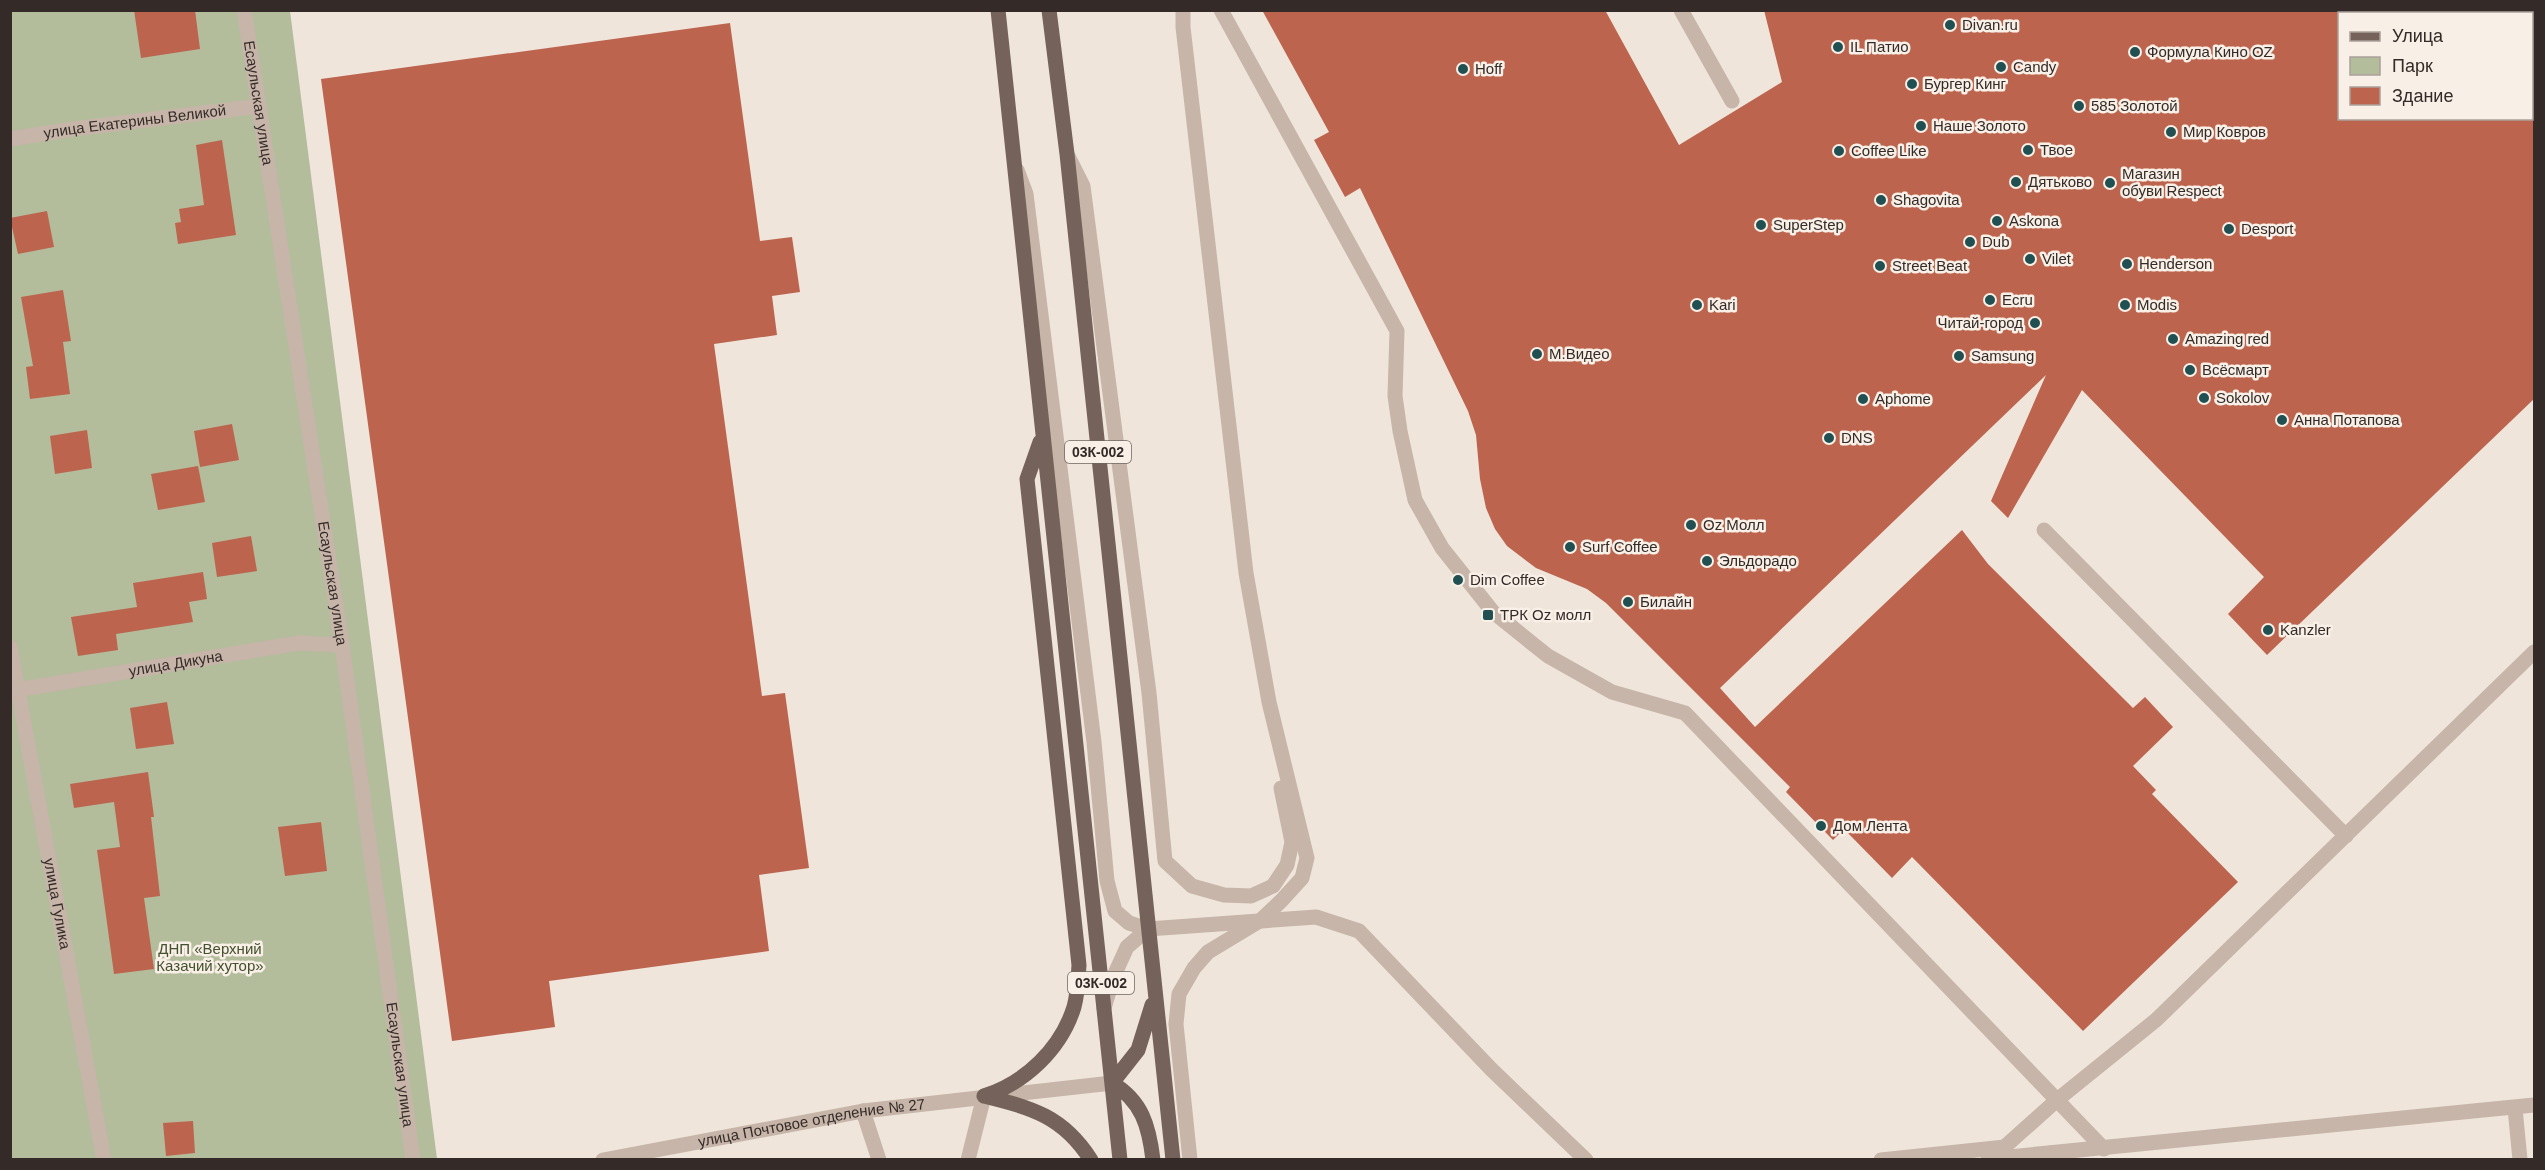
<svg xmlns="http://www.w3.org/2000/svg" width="2545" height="1170" font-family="Arial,sans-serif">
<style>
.green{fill:#b3bd9c}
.building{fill:#bc644d}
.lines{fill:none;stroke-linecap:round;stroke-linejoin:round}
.minor{stroke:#c6b5a8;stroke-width:15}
.major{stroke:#75625a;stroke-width:15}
.poi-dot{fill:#215052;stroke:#f8efe7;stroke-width:2}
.labels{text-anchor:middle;stroke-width:5;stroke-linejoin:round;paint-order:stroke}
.shield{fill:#f8efe7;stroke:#6f6661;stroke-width:1.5}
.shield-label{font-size:14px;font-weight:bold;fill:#342b28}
.poi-label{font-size:15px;fill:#342b28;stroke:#f8efe7;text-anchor:start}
.street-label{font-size:15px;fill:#342b28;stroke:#f8efe7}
.park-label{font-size:15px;fill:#44502e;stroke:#f8efe7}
</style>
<rect width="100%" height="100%" fill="#efe5db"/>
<!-- green -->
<path class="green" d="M10,11H290L437,1159H11Z"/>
<!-- building -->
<path class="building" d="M134,10H195L200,49L141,58Z
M1262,10H1605L1679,145L1782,82L1764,10H2340V118H2535V398L2267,655L2228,614L2264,577L2082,390L2008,518L1991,501L2046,375L1720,688L1755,727L1962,530L1988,564L2133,708L2145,697L2173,727L2133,766L2156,790L2152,794L2238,882L2083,1031L1912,857L1892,878L1844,829L1833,840L1786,792L1790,787L1606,603L1587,589L1536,568L1507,546L1495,529L1486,508L1480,479L1476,435L1468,411L1360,188L1345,197L1314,140L1329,132Z
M730,23L760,241L792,237L800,292L772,296L777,335L714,344L762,696L785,693L809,868L759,875L769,951L549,981L555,1027L452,1041L321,79Z
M222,140L236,235L178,244L175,223L181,222L179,209L204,205L196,145Z
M47,211L54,247L18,254L10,218Z
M63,290L71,341L63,342L70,394L30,399L26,367L33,366L21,297Z
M232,424L239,460L200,467L194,431Z
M87,430L92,468L55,474L50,436Z
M198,466L205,502L158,510L151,474Z
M251,536L257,571L217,577L212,543Z
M203,572L207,599L189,602L193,622L116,634L118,650L78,656L71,617L137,607L133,583Z
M167,702L174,744L136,749L130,708Z
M148,772L154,817H151L160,896L144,898L154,969L114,974L97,850L120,847L114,802L74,808L70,784Z
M321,822L327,871L285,876L278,827Z
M193,1121L195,1153L166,1156L163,1123Z"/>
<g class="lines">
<!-- minor -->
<g class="minor">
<path id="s1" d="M244,10L342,645L413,1160"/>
<path d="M1183,10V27L1246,573L1269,702L1307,858L1302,878L1282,900L1261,920L1208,952L1194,968L1179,994L1176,1024L1190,1160"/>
<path d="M1221,10L1397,331L1395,396L1400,431L1415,500L1442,548L1493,612L1548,656L1612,692L1685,713L2104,1149"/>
<path d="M1681,10L1732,101"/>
<path id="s2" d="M10,139L73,129L259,106"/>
<path d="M1068,156L1083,186L1149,693L1165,861L1192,886L1224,895L1251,896L1273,886L1287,865L1292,842L1281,788"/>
<path d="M1017,170L1026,194L1094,742L1107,881L1115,911L1129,923L1148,929L1316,917L1359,931L1491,1069L1586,1160"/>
<path d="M2044,530L2346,836"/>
<path id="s3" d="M10,647L104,1160"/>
<path id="s4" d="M10,691L299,643L342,645"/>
<path d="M1104,1008L1113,978L1127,947L1148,929"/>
<path d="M2515,1108L2520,1160"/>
<path d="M863,1111L879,1160"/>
<path d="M1988,1159L2534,1105"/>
<path d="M1991,1159L2057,1100L2156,1020L2534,652"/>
<path id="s5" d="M603,1160L863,1111L1112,1083"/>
<path d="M968,1160L984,1096"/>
<path d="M1881,1160L2005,1147"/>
</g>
<!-- major -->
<path class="major" d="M998,10L1120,1160
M1049,10L1067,154L1173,1160
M1112,1083L1138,1050L1152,1005
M1112,1083C1142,1101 1149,1126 1153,1160
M984,1096C1025,1083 1061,1049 1074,1007C1078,993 1078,978 1079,965L1027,479L1040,442
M984,1096C1032,1108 1063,1116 1091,1160"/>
</g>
<!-- markers -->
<g class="poi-dot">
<circle cx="1950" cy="25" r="6"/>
<circle cx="1838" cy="47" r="6"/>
<circle cx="2135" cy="52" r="6"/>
<circle cx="2001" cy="67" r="6"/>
<circle cx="1463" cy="69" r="6"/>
<circle cx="1912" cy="84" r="6"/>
<circle cx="2079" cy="106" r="6"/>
<circle cx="1921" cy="126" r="6"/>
<circle cx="2171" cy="132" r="6"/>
<circle cx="2028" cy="150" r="6"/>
<circle cx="1839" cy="151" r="6"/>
<circle cx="2016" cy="182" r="6"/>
<circle cx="2110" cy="183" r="6"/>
<circle cx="1881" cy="200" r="6"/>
<circle cx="1997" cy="221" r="6"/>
<circle cx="1761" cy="225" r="6"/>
<circle cx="2229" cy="229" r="6"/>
<circle cx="1970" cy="242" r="6"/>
<circle cx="2030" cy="259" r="6"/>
<circle cx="2127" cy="264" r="6"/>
<circle cx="1880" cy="266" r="6"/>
<circle cx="1990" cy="300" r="6"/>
<circle cx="1697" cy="305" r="6"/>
<circle cx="2125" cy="305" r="6"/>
<circle cx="2035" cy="323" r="6"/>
<circle cx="2173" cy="339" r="6"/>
<circle cx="1537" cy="354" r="6"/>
<circle cx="1959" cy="356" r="6"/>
<circle cx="2190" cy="370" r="6"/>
<circle cx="2204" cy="398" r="6"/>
<circle cx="1863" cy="399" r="6"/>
<circle cx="2282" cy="420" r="6"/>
<circle cx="1829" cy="438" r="6"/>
<circle cx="1691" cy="525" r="6"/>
<circle cx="1570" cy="547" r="6"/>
<circle cx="1707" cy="561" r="6"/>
<circle cx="1458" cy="580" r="6"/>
<circle cx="1628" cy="602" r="6"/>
<rect x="1482" y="609" width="12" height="12" rx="3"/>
<circle cx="2268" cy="630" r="6"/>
<circle cx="1821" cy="826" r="6"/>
</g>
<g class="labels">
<!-- shield labels -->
<g class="shield">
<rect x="1065" y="441" width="66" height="22" rx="4.5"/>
<rect x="1068" y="972" width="66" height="22" rx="4.5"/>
</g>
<g class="shield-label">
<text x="1098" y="457">03К-002</text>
<text x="1101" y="988">03К-002</text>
</g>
<!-- poi labels -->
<g class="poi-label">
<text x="1962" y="30">Divan.ru</text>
<text x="1850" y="52">IL Патио</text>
<text x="2147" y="57">Формула Кино OZ</text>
<text x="2013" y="72">Candy</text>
<text x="1475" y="74">Hoff</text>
<text x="1924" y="89">Бургер Кинг</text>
<text x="2091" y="111">585 Золотой</text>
<text x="1933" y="131">Наше Золото</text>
<text x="2183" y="137">Мир Ковров</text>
<text x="2040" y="155">Твое</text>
<text x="1851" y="156">Coffee Like</text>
<text x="2122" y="179">Магазин<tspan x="2122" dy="17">обуви Respect</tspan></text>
<text x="2028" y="187">Дятьково</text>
<text x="1893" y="205">Shagovita</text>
<text x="2009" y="226">Askona</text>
<text x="1773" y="230">SuperStep</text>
<text x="2241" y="234">Desport</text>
<text x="1982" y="247">Dub</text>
<text x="2042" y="264">Vilet</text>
<text x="2139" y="269">Henderson</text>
<text x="1892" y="271">Street Beat</text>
<text x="2002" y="305">Ecru</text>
<text x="1709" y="310">Kari</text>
<text x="2137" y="310">Modis</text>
<text x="2023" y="328" text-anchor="end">Читай-город</text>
<text x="2185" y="344">Amazing red</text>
<text x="1549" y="359">М.Видео</text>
<text x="1971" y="361">Samsung</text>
<text x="2202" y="375">Всёсмарт</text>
<text x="2216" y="403">Sokolov</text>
<text x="1875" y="404">Aphome</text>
<text x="2294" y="425">Анна Потапова</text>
<text x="1841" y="443">DNS</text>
<text x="1703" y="530">Oz Молл</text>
<text x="1582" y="552">Surf Coffee</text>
<text x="1719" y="566">Эльдорадо</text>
<text x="1470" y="585">Dim Coffee</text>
<text x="1640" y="607">Билайн</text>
<text x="1500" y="620">ТРК Oz молл</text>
<text x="2280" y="635">Kanzler</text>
<text x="1833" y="831">Дом Лента</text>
</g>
<!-- street labels -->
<g class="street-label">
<text dy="5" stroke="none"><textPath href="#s1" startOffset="94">Есаульская улица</textPath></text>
<text dy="5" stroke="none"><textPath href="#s2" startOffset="126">улица Екатерины Великой</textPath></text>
<text dy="5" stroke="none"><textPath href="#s1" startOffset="580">Есаульская улица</textPath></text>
<text dy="5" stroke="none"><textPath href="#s4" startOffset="168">улица Дикуна</textPath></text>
<text dy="5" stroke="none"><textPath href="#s3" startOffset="261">улица Гулика</textPath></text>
<text dy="5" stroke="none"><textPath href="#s1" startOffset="1066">Есаульская улица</textPath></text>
<text dy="5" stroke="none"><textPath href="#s5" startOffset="212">улица Почтовое отделение № 27</textPath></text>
</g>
<!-- park labels -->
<g class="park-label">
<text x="210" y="954">ДНП «Верхний<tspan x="210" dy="17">Казачий хутор»</tspan></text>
</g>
</g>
<!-- border -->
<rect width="2545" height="1170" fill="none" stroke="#342b28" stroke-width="24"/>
<!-- legend -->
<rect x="2338" y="12" width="195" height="108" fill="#f8efe7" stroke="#aaa19b" stroke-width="1.5"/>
<rect x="2350" y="32" width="30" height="9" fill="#75625a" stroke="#aaa19b" stroke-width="1.5"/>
<text x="2392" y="42" font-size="18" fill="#342b28">Улица</text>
<rect x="2350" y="57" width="30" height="18" fill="#b3bd9c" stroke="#aaa19b" stroke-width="1.5"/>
<text x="2392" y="72" font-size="18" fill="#342b28">Парк</text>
<rect x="2350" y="87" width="30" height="18" fill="#bc644d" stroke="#aaa19b" stroke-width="1.5"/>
<text x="2392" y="102" font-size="18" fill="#342b28">Здание</text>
</svg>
